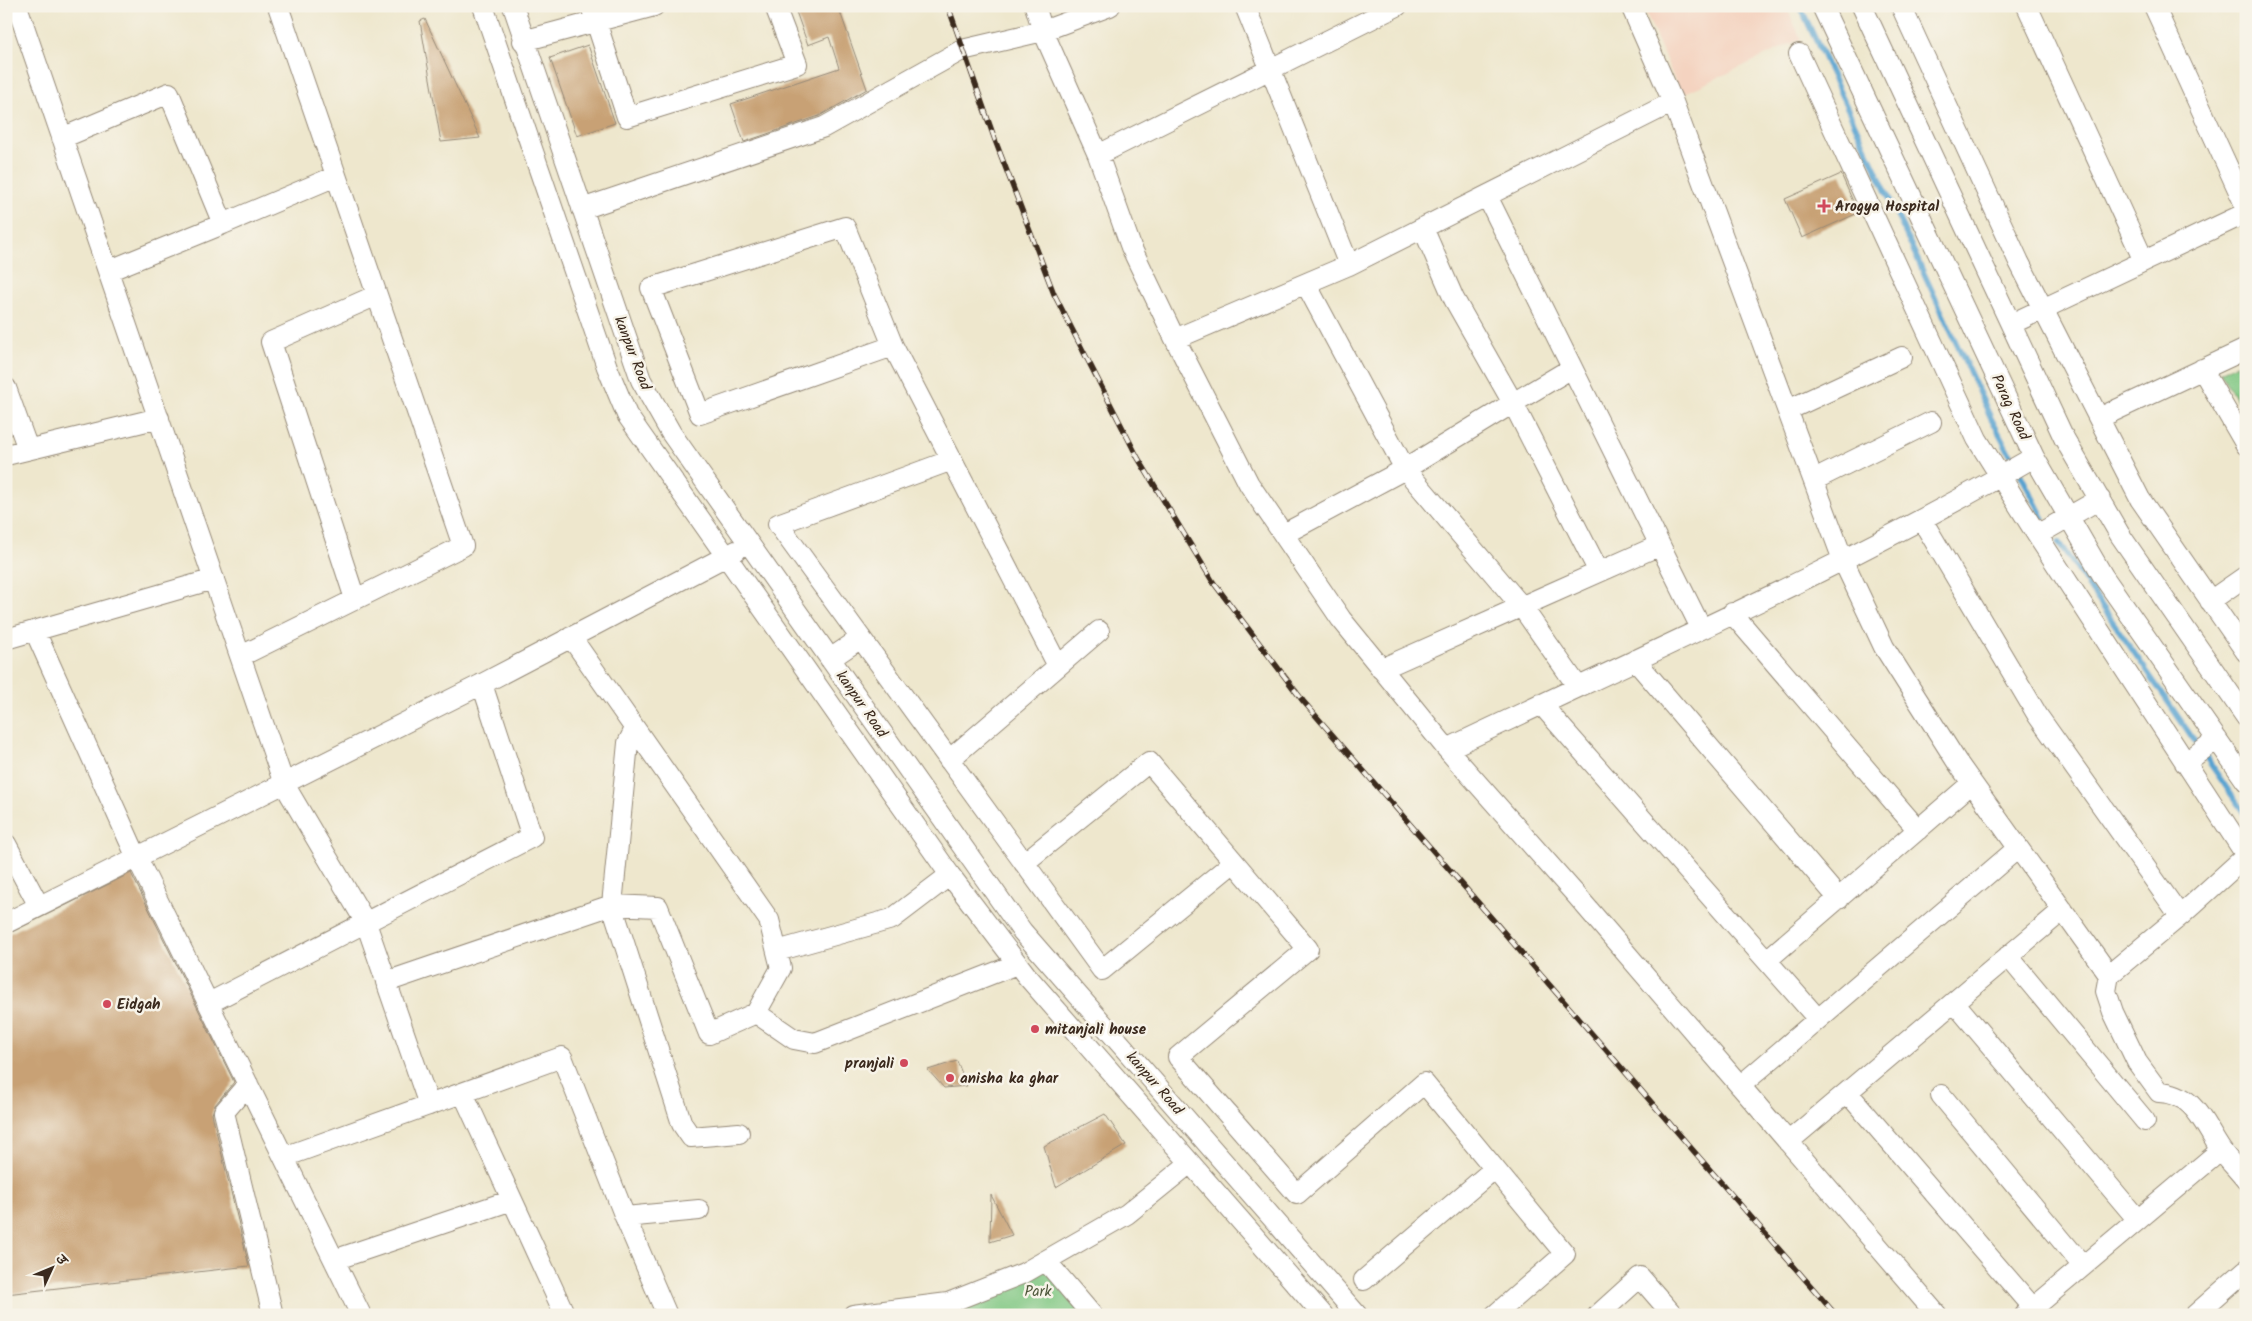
<svg xmlns="http://www.w3.org/2000/svg" width="2252" height="1321" font-family="Kalam,'Playpen Sans Deva',sans-serif">
<style>
.built{fill:#f4d3c0}
.green{fill:#80c783;stroke:#5e7850}
.lines{fill:none;stroke-linecap:round;stroke-linejoin:round}
.stream{stroke:#58a3d0;stroke-width:5.5}
.building{fill:#c8a175}
.minor-casing{stroke:#948876;stroke-width:22}
.minor{stroke:#fff;stroke-width:20}
.rail-casing{stroke:#3b2a1e;stroke-width:5.5}
.rail{stroke:#f7f3e8;stroke-width:4;stroke-dasharray:11;stroke-linecap:butt}
.poi-dot{fill:#d1495b;stroke:#f7f3e8;stroke-width:2}
.labels{text-anchor:middle;stroke-width:5;stroke-linejoin:round;paint-order:stroke}
.poi-label{font-size:15px;font-weight:bold;fill:#3b2a1e;stroke:#f7f3e8;text-anchor:start}
.street-label{font-size:15px;fill:#3b2a1e;stroke:#f7f3e8}
.park-label{font-size:15px;fill:#50593c;stroke:#f7f3e8}
</style>
<rect width="100%" height="100%" fill="#f7f3e8"/>
<filter id="ink" filterUnits="userSpaceOnUse"><feTurbulence type="fractalNoise" baseFrequency=".02" numOctaves="2"/><feDisplacementMap in="SourceGraphic" scale="10" xChannelSelector="R" yChannelSelector="G"/><feConvolveMatrix kernelMatrix="1 2 1 2 8 2 1 2 1" color-interpolation-filters="sRGB"/></filter>
<filter id="wash" filterUnits="userSpaceOnUse"><feTurbulence type="fractalNoise" baseFrequency=".0096" numOctaves="4" result="noise"/><feDisplacementMap in="SourceGraphic" scale="20" xChannelSelector="R" yChannelSelector="G"/><feGaussianBlur stdDeviation="1.12" result="paint"/><feColorMatrix in="noise" values="0 0 0 0 0 0 0 0 0 0 0 0 0 0 0 0 0 1.4 0 .05"/><feComposite in="paint" operator="in"/></filter>
<g filter="url(#wash)">
<rect width="100%" height="100%" fill="#eee7cd"/>
<!-- built -->
<path class="built" d="M1643,6H1786L1801,39L1681,95Z"/>
<!-- green -->
<path class="green" d="M2246,360V415L2220,372Z
M1046,1261L1092,1315H853L948,1303Z"/>
<g class="lines">
<!-- stream -->
<path class="stream" d="M1800,6L1991,418L2043,517
M2059,543L2246,816"/>
</g>
<g id="blocks">
<!-- building -->
<path class="building" d="M794,6H838L867,89L819,116L744,142L731,104L839,68L829,37L808,45Z
M425,19L480,138L441,142L420,21Z
M588,45L615,123L577,136L550,58Z
M1841,174L1858,213L1802,238L1785,199Z
M131,873L234,1082L215,1105L212,1114L249,1266L6,1294V935Z
M957,1061L967,1086L944,1088L928,1070Z
M1105,1114L1126,1145L1056,1187L1044,1146Z
M991,1195L1012,1235L990,1242Z"/>
</g>
</g>
<g filter="url(#ink)">
<use href="#blocks" fill-opacity="0" stroke="#948876" stroke-width="1"/>
<g class="lines">
<!-- minor casing -->
<g class="minor-casing">
<path id="minor" d="M17,6L284,784L366,923L429,1105
M483,6L607,367L627,415L950,875L1026,975L1323,1315
M513,6L641,380L671,433L1022,931L1357,1315
M591,6L627,117L797,64L775,6
M1035,6L1043,31L1098,155L1131,247L1175,339L1249,484L1341,619L1447,749L1577,896L1937,1315
M1245,6L1349,265
M1631,6L1673,102L1843,560L1884,647L1957,762L2109,975
M1822,6L2034,457L2103,576L2246,781
M1862,6L2064,438L2120,535L2246,717
M1901,6L2019,262L2140,499L2246,652
M2027,6L2144,261
M2154,6L2246,207
M523,41L654,6
M1799,54L1977,439L2037,535L2246,855
M62,138L169,93L223,224L108,271
M1098,155L1397,6
M1487,196L1701,628
M582,209L824,127L962,50L1043,31L1110,6
M223,224L336,176
M1423,228L1454,299L1513,403L1405,469L1522,607L1578,687
M2011,324L2246,213
M1175,339L1349,265L1673,102
M893,346L700,414L651,288L845,227L893,346L1058,666
M1572,368L1513,403L1599,572
M2202,369L2246,445
M6,388L28,449
M1788,410L1902,357
M2099,418L2246,349
M6,455L159,418
M952,460L778,524L1102,970L1234,862
M1814,480L1931,422
M1922,520L2038,716L2180,916
M1284,534L1405,469L1306,284
M2037,535L2100,499
M355,599L271,342L377,295
M2210,601L2246,576
M1732,613L1918,830
M35,631L137,858L361,1315
M571,637L769,920L781,968L756,1013L709,1034L658,907L612,905L628,743L635,729
M6,639L214,579
M241,656L463,546L278,6
M830,659L861,638
M1635,660L1839,899
M1381,669L1660,545
M1541,704L1818,1019
M1447,749C1644,655 1845,567 2034,457
M949,760L1099,631
M2185,763L2217,739
M6,844L39,906
M2246,856L2180,916L2109,975L2106,991L2113,1012L2137,1062L2159,1092C2195,1093 2203,1124 2221,1150C2228,1160 2238,1170 2246,1180
M1024,863L1149,762L1308,949L1178,1057L1297,1194L1424,1083L1565,1254L1495,1315
M6,923L482,684L736,551
M777,951L892,919L950,875
M2008,956L2145,1121
M1767,960L1972,783
M386,982L612,905L682,1124L691,1137L739,1133
M1954,1002L2138,1220
M209,1003L532,837L482,684
M756,1013L794,1039L815,1043L1017,964
M248,1084L224,1112L273,1315
M1740,1086L2018,848
M1847,1092L2039,1315
M463,1093L565,1315
M1941,1095L2083,1266
M1788,1142L2063,910
M284,1157L562,1057L625,1217L667,1315
M625,1217L699,1210
M334,1260L512,1200
M1046,1261L1092,1315
M1364,1280L1494,1169
M853,1315L948,1303L1024,1273L1127,1214L1190,1163
M1598,1315L1640,1277L1673,1315
M2025,1315L2221,1150
M2195,1315L2246,1270"/>
</g>
<!-- minor -->
<use href="#minor" class="minor"/>
<!-- rail casing -->
<g class="rail-casing">
<path id="rail" d="M948,6L995,140L1054,294L1138,458L1213,582L1303,701L1836,1315"/>
</g>
<!-- rail -->
<use href="#rail" class="rail"/>
</g>
</g>
<!-- markers -->
<g class="poi-dot">
<path d="M1821.5 198.5h5v5h5v5h-5v5h-5v-5h-5v-5h5z"/>
<circle cx="107" cy="1004" r="5"/>
<circle cx="1035" cy="1029" r="5"/>
<circle cx="904" cy="1063" r="5"/>
<circle cx="950" cy="1078" r="5"/>
</g>
<g class="labels">
<!-- poi labels -->
<g class="poi-label">
<text x="1835" y="211">Arogya Hospital</text>
<text x="117" y="1009">Eidgah</text>
<text x="1045" y="1034">mitanjali house</text>
<text x="894" y="1068" text-anchor="end">pranjali</text>
<text x="960" y="1083">anisha ka ghar</text>
</g>
<!-- street labels -->
<g class="street-label">
<text transform="translate(633 353) rotate(69)" y="5">kanpur Road</text>
<text transform="translate(2011 407) rotate(65)" y="5">Parag Road</text>
<text transform="translate(862 704) rotate(55)" y="5">kanpur Road</text>
<text transform="translate(1155 1083) rotate(49)" y="5">kanpur Road</text>
</g>
<!-- park labels -->
<g class="park-label">
<text x="1038" y="1296">Park</text>
</g>
</g>
<!-- margin -->
<rect width="2252" height="1321" fill="none" stroke="#f7f3e8" stroke-width="25"/>
<!-- north arrow -->
<g transform="translate(52 1268) rotate(46)" stroke="#f7f3e8" stroke-width="4" paint-order="stroke">
<path d="M0-4L9 19L0 12L-9 19Z" fill="#3b2a1e"/>
<text y="-8" font-size="14" font-weight="bold" text-anchor="middle" fill="#3b2a1e">उ</text>
</g>
</svg>
